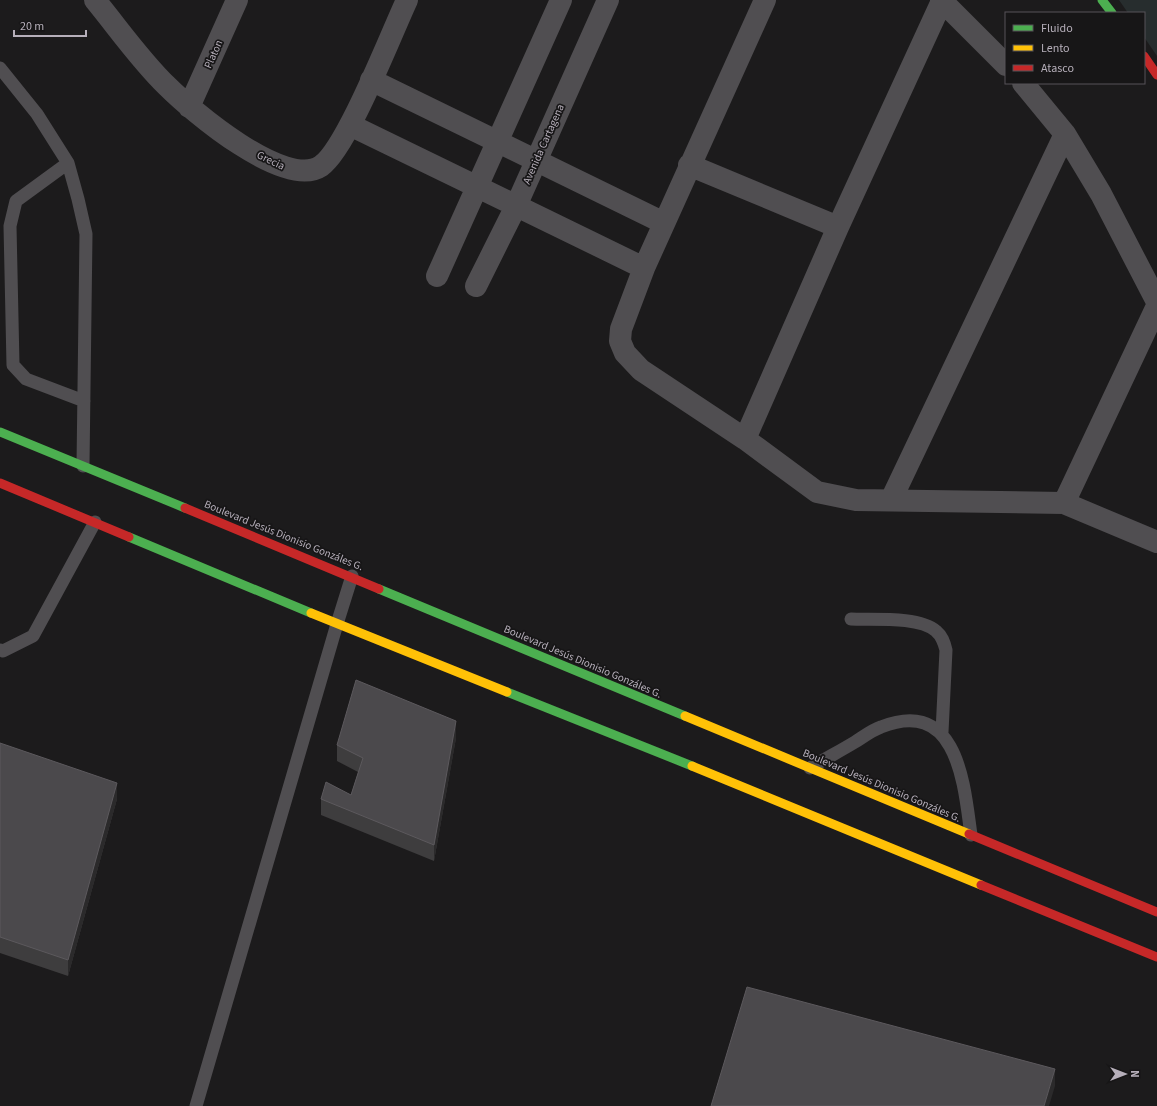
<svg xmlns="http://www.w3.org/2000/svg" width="1157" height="1106" font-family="'Source Sans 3',sans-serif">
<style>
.green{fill:#272d2e}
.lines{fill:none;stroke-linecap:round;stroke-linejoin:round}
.lane{stroke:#504e51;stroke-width:13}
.street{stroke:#504e51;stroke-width:22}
.fast{stroke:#4caf50;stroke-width:9}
.slow{stroke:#ffc107;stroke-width:9}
.jam{stroke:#c62828;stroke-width:9}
.wall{fill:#3e3d3e}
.shaded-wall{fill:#2b2a2b}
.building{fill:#4b494c;stroke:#5c595d}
.labels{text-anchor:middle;stroke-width:3.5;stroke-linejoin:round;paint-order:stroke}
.street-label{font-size:11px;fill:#b6afba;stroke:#171617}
</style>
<rect width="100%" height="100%" fill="#1c1b1c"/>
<!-- green -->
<path class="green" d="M1119,0H1157V56L1144,37V13H1128Z"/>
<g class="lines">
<!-- lane -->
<path class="lane" d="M0,68L37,114L68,163L78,199L86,234L83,466
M68,163L16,201L10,226L13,365L26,379L84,401
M851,619C873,620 919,616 936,631C942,636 944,642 946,650L942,732
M0,650L3,651L33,636L95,522
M810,768C825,759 840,751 855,742C863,737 872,730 881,727C958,697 964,784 971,835
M196,1106L337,624L352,576"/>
<!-- street -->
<path class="street" d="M95,0C118,28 141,61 167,86C192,111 285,190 321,166C347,148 391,34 407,0
M765,0L644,268L621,329L620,341L625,353L641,370L745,439L817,492L856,500L1064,503L1157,542
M941,0L1006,65
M371,80L664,223
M1023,83L1065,134L1101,194L1157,302
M189,107L237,0
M350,125L644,268
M689,165L838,227
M437,276L561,0
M476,286L516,206L608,0
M745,439L838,227L942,1
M891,500L1065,134
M1064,503L1157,306"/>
<!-- fast -->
<path class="fast" d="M1102,0L1112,13
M0,432L185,508
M129,537L311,613
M379,589L685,716
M507,692L692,766"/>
<!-- slow -->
<path class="slow" d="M311,613L507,692
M685,716L969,834
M692,766L981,885"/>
<!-- jam -->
<path class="jam" d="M1144,56L1157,75
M0,483L129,537
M185,508L379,589
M969,834L1157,912
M981,885L1157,957"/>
</g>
<!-- wall -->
<path class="wall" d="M456,738L434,861L321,815V799L351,795L358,772L337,761V745Z
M0,743L117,799L68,976L0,953Z"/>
<!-- shaded-wall -->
<path class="shaded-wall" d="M456,721V738L434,861V845Z
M117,783V799L68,976V960Z
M1055,1069V1086L1049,1106H1044Z"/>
<!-- building -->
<path class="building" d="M356,680L456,721L434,845L321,799L326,782L351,795L363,758L337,745Z
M0,743L117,783L68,960L0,937Z
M747,987L1055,1069L1044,1106H711Z"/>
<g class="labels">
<!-- street labels -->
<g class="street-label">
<text transform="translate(213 54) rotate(-66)" y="4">Platon</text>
<text transform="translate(543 144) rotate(-66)" y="4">Avenida Cartagena</text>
<text transform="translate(271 160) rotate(26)" y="4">Grecia</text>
<text transform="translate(284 535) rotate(22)" y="4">Boulevard Jesús Dionisio Gonzáles G.</text>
<text transform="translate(583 661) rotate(23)" y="4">Boulevard Jesús Dionisio Gonzáles G.</text>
<text transform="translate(882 785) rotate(23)" y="4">Boulevard Jesús Dionisio Gonzáles G.</text>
</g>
</g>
<!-- legend -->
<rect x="1005" y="12" width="140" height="72" fill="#171617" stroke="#575358"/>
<rect x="1013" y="25" width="20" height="6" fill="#4caf50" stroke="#575358"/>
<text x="1041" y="32" font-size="12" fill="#b6afba">Fluido</text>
<rect x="1013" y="45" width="20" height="6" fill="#ffc107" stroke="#575358"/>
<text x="1041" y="52" font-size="12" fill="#b6afba">Lento</text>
<rect x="1013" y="65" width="20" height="6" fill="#c62828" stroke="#575358"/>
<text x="1041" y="72" font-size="12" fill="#b6afba">Atasco</text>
<!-- north arrow -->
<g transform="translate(1125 1074) rotate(90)" stroke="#171617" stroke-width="3" paint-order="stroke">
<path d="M0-3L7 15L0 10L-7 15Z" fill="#b6afba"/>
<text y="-6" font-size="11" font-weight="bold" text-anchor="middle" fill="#b6afba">N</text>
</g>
<!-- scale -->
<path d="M14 30v6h72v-6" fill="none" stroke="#b6afba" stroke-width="2"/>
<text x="20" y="30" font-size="12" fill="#b6afba" stroke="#171617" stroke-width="3" paint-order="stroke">20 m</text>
</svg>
